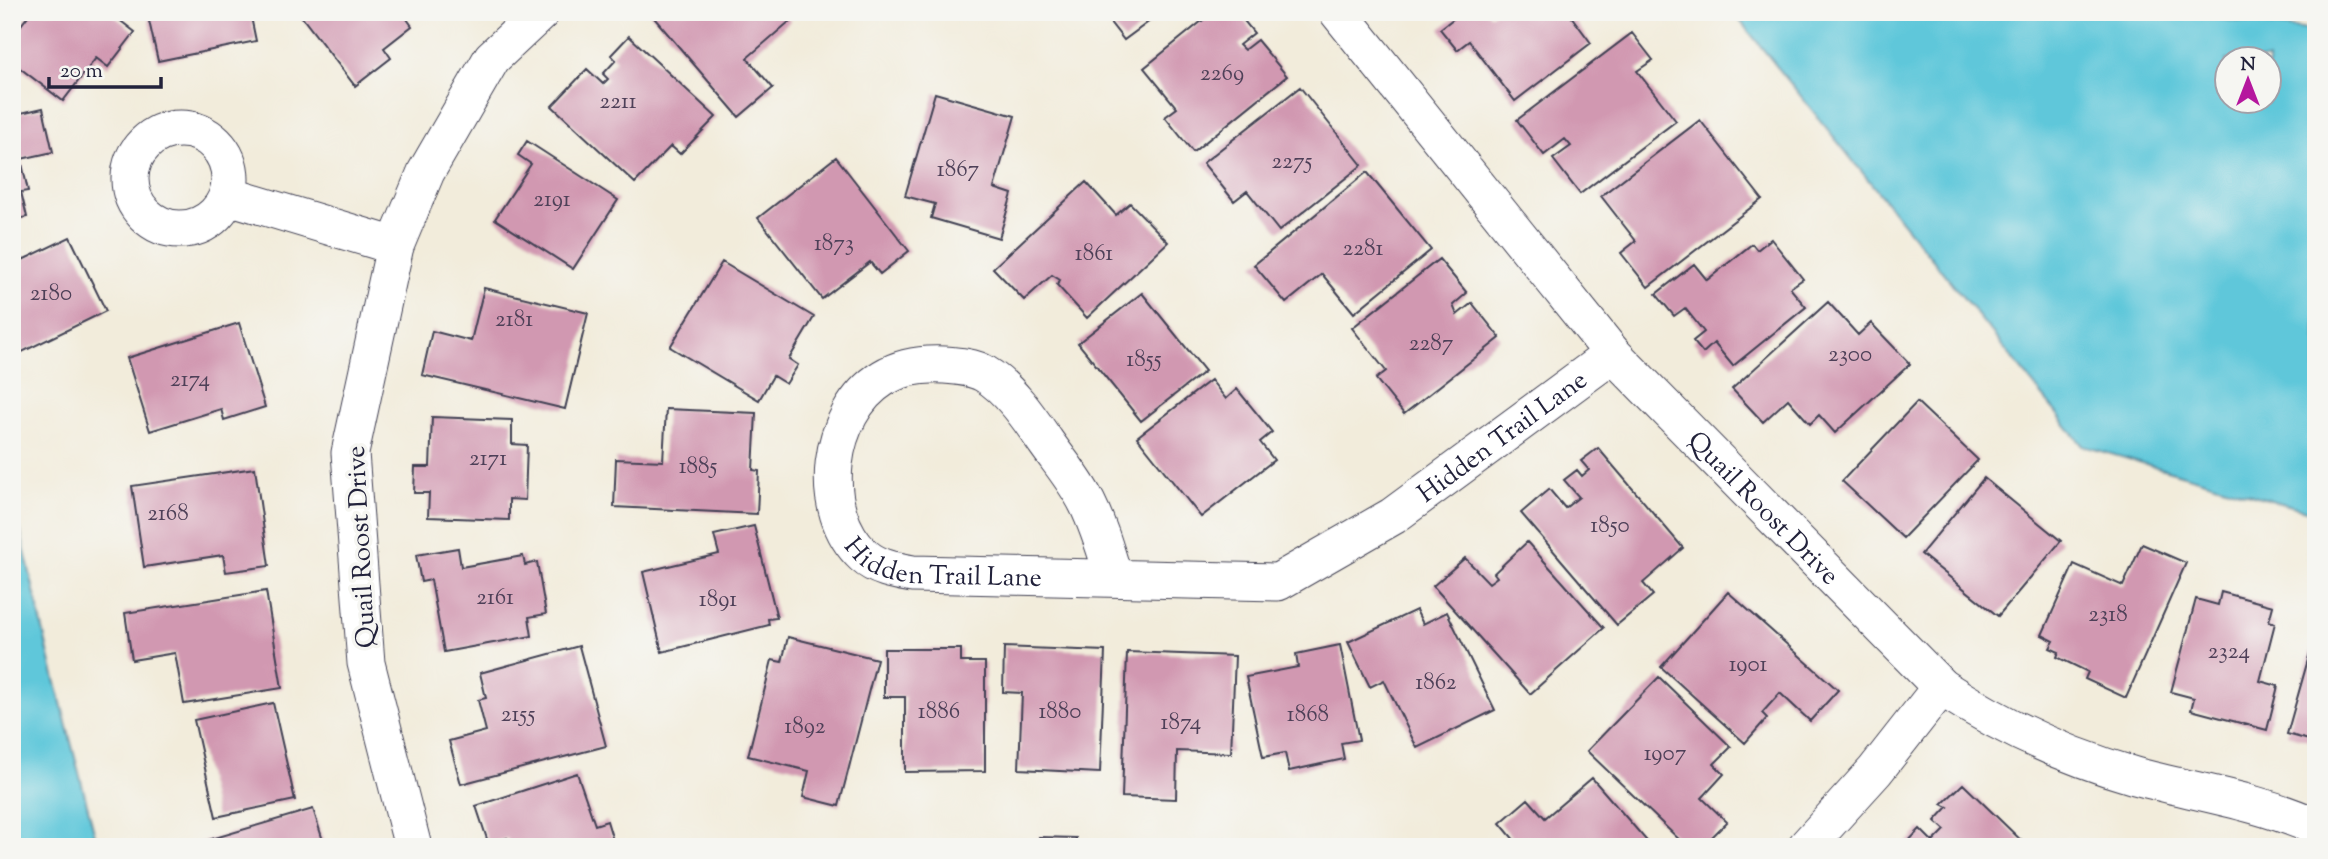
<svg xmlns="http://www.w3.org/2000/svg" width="2328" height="859" font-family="'Sorts Mill Goudy',serif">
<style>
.water{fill:#5ec7da;stroke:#40748a;stroke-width:2;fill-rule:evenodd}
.building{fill:#d198b1}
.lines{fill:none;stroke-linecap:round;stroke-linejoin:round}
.minor-casing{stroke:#414053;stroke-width:39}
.minor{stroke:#fff;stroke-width:37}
.labels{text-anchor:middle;stroke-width:7;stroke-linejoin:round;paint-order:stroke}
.number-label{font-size:23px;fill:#4e4058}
.street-label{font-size:26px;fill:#22223b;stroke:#f6f6f2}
</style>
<rect width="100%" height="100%" fill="#f6f6f2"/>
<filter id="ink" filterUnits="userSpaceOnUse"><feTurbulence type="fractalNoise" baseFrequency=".0143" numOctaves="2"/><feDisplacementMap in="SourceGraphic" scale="14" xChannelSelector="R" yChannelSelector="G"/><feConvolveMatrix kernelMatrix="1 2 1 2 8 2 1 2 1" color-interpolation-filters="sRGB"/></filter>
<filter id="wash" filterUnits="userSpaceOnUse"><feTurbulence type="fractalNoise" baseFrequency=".00686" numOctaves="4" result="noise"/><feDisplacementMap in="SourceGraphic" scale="28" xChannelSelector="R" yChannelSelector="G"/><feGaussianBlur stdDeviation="1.57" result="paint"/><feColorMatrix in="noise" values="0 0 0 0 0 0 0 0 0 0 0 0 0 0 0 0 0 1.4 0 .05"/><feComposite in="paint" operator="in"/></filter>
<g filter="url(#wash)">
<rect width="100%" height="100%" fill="#f2ecdb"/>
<!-- water -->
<path class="water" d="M1733,12H2165L2316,31V513L2083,446ZM2226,60H2268V102H2226Z
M12,495L50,660L98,847H12Z"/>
<g id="blocks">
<!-- building -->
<path class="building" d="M31,12H109L135,32L108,67L96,58L63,101L12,62V37Z
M147,12H250L256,41L158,61Z
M298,12H402L412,26L384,48L391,58L355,86Z
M649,12H782L790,21L747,58L773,88L739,117Z
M1102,12H1162L1124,40Z
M1213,12H1237L1254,33L1239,45L1244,50L1257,40L1287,76L1193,152L1165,117L1177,108L1144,68Z
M1462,12H1487L1490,15L1494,12H1568L1591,43L1515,101L1469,41L1457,50L1440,29Z
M1632,33L1653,60L1637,71L1676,121L1580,194L1553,159L1571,146L1565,139L1544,155L1517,120Z
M629,36L716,117L680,154L671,146L635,183L552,106L587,69L603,84L608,79L603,74L616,60L611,55Z
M1300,87L1362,165L1279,231L1247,191L1234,201L1203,163Z
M935,93L1015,116L994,188L1012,194L999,238L931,218L935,204L905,196Z
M43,108L53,152L21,159L28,191L21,192L27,217L12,220V115Z
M1700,120L1762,199L1648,287L1621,253L1636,241L1601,196Z
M527,141L618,200L573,269L495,219L531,164L518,155Z
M836,157L909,251L880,274L870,262L822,299L758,218Z
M1367,172L1431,250L1354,313L1322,274L1286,303L1254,265Z
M1086,182L1116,215L1130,203L1168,242L1087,318L1057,285L1060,280L1052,275L1024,300L993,268Z
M70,237L106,311L12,357V265Z
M1771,239L1803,279L1790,288L1806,307L1733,366L1714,343L1703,353L1693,341L1704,332L1685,308L1674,316L1656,294L1694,264L1707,280L1752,244L1757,250Z
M1439,259L1467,293L1453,305L1457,315L1472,303L1500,338L1404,414L1376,379L1386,371L1352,328Z
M722,262L814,317L789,359L798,365L786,384L773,376L759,400L670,347Z
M484,288L588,313L565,409L422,375L432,331L471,341Z
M1142,293L1205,371L1141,421L1078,343Z
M1828,302L1858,335L1871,323L1910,364L1835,433L1819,415L1810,424L1788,399L1763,422L1732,389Z
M239,323L265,407L224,420L221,409L150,431L127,358Z
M1211,380L1226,399L1237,389L1272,432L1260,442L1274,460L1201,517L1137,437Z
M1917,402L1978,460L1903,538L1842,481Z
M666,409L756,413L753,470L759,471L757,514L614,507L616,459L663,461Z
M432,417L512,420V444L527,445L525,500L509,499V520L428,517L429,493H414L415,467H430Z
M1598,448L1683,548L1643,583L1653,595L1617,625L1521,513L1549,489L1565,508L1579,497L1564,480L1577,470L1582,476L1589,470L1581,461Z
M255,468L269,566L226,572L223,555L144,567L132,486Z
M1984,478L2061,541L1998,616L1921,554Z
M754,526L777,618L768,619L769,625L662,652L643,572L719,554L714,535Z
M1527,542L1604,628L1530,694L1433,586L1465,558L1489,583L1497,577L1494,573Z
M2142,544L2186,563L2126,698L2085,679L2088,672L2057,657L2059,652L2050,648L2054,641L2042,635L2074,564L2123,586Z
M458,548L461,567L523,556L525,565L537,562L546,614L529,617L532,636L444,652L431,580L421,582L416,555Z
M266,591L282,688L184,704L175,653L132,660L125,613Z
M1728,592L1838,690L1810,721L1780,693L1762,713L1767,718L1745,743L1661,667Z
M2221,592L2273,606L2269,621L2275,623L2260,681L2278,686L2267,730L2191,710L2194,698L2171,692L2196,599L2218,605Z
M1416,610L1423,624L1447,612L1495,710L1417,748L1384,680L1370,687L1348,642Z
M2315,635L2316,636V742L2287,734Z
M788,637L877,659L839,806L803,797L809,771L748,756L772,660L782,662Z
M1340,645L1359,740L1341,743L1344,759L1289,771L1285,753L1263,757L1246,677L1298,667L1296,654Z
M579,646L606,746L461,784L449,741L486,731L478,700L486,698L480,673Z
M1004,647L1105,651L1100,773L1019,769L1022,693L1003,692Z
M884,649H961V662H985V771L905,772V697H884Z
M1127,652L1235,656L1231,753L1177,751L1176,799L1122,797Z
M1659,677L1731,747L1714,764L1724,774L1702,798L1727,822L1702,847H1687L1587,751Z
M273,703L295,800L216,817L194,720Z
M577,773L595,825L607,821L615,847H510L507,838L489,845L476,806Z
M1592,778L1652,847H1520L1500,823L1528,799L1545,818Z
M1963,784L2028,847H1903L1920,829L1933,842L1945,830L1935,821L1948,807L1942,804Z
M313,809L325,847H188V846Z
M1039,837L1076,838V847H1039Z"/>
</g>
</g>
<g filter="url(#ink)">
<use href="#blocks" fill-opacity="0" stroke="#414053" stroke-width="2"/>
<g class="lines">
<!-- minor casing -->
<g class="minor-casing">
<g id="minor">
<path id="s1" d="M1338,12L1613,354L1941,687C2002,727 2065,756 2135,776C2195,792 2260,801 2316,827"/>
<circle cx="180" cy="179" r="50"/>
<path d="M229,196L395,246"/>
<path id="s2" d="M1114,578C1106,552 1099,527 1087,503C1076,481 1059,461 1045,441C1030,419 1009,388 985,374C973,367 958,366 944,365C923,364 901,367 883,378C827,413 815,511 864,556C877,568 896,571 913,574L1278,582L1393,516L1613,354"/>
<path d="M413,847L366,663L350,453L395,246L426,172L492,58L541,12"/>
<path d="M1806,847L1875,771L1941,687"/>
</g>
</g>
<!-- minor -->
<use href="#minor" class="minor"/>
</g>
</g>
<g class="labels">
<!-- number labels -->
<g class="number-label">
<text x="1222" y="80">2269</text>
<text x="618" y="108">2211</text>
<text x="1292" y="168">2275</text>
<text x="958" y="176">1867</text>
<text x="552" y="206">2191</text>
<text x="834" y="250">1873</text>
<text x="1363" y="255">2281</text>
<text x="1094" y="260">1861</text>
<text x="51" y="300">2180</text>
<text x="514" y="326">2181</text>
<text x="1431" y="350">2287</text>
<text x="1850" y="361">2300</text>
<text x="1144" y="366">1855</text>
<text x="190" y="386">2174</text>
<text x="488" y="465">2171</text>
<text x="698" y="473">1885</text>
<text x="168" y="520">2168</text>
<text x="1610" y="532">1850</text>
<text x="495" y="604">2161</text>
<text x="718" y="606">1891</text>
<text x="2108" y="621">2318</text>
<text x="2229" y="658">2324</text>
<text x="1748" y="671">1901</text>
<text x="1436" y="689">1862</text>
<text x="939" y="718">1886</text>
<text x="1060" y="718">1880</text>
<text x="518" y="721">2155</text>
<text x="1308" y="721">1868</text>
<text x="1181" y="729">1874</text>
<text x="805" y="733">1892</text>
<text x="1665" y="760">1907</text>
</g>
<!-- street labels -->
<g class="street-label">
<text dy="9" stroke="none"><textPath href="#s2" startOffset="1239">Hidden Trail Lane</textPath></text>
<text dy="9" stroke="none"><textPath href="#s1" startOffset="654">Quail Roost Drive</textPath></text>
<text transform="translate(360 547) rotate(-93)" y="9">Quail Roost Drive</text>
<text dy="9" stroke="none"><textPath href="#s2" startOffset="634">Hidden Trail Lane</textPath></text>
</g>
</g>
<!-- margin -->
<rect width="2328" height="859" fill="none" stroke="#f6f6f2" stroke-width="42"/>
<!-- north arrow -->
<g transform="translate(2248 80)"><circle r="33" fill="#f6f6f2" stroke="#a1a1a9" stroke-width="2"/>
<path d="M0-5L12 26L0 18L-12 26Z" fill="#b5179e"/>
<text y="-10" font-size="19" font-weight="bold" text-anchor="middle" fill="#22223b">N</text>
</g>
<!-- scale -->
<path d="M49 77v10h112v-10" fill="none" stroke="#22223b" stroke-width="3.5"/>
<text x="60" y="77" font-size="21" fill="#22223b" stroke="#f6f6f2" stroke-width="5" paint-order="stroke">20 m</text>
</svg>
